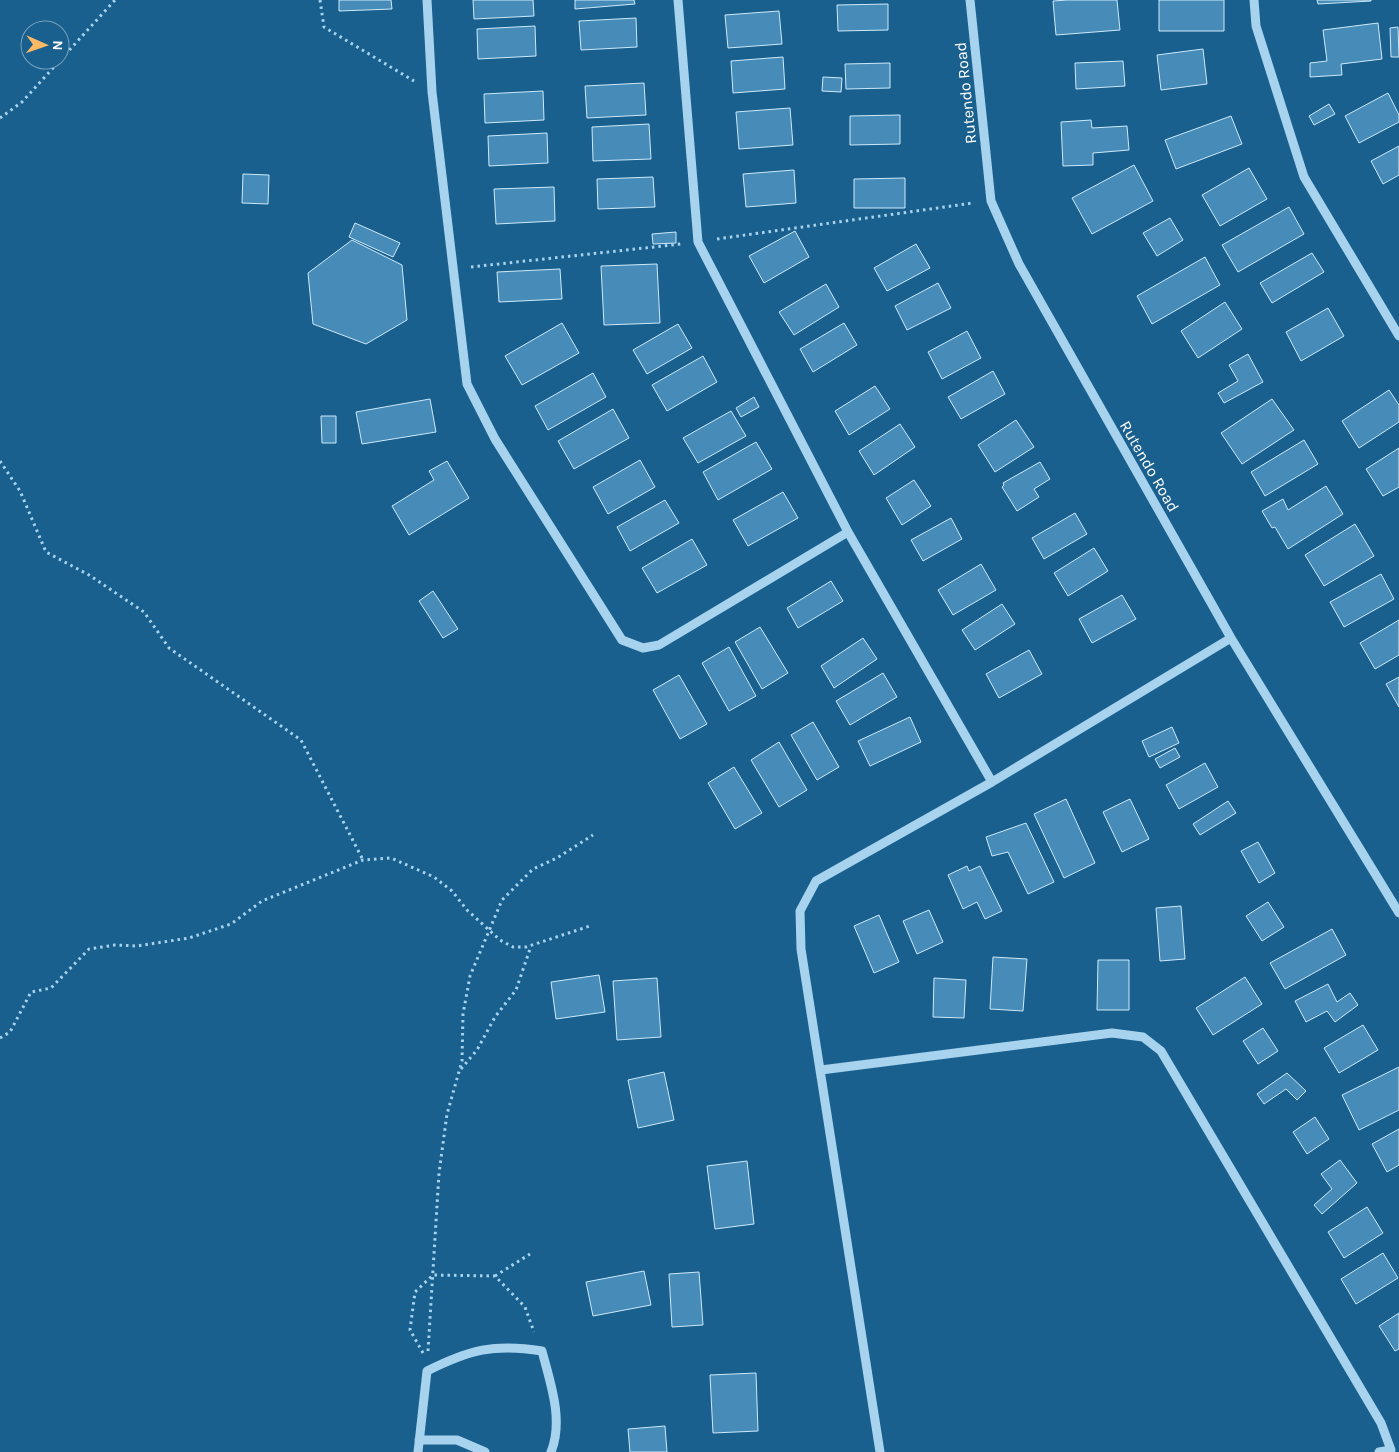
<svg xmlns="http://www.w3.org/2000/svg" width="1399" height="1452" font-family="Karla,sans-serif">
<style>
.building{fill:#478cb8;stroke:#cde9fa}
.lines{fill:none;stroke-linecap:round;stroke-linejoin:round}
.path{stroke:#a7d3ee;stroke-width:3;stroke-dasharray:2.5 4;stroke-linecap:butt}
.minor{stroke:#a7d3ee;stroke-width:9}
.labels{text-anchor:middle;stroke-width:5;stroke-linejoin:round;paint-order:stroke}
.street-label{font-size:16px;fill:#fff;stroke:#1a608e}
</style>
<rect width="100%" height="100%" fill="#1a608e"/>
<!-- building -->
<path class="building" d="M339,0H391L392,9L339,11Z
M473,0H533L534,16L474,19Z
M575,0H634L635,4L575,9Z
M1067,0H1117L1120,30L1056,35L1053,1Z
M1159,0H1224V31H1159Z
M1317,0H1371V1L1318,4Z
M888,4V30L838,31L837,5Z
M779,11L782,44L728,48L725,15Z
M636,18L637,47L581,50L579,21Z
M1378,23L1382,59L1341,64L1342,75L1310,77V63L1327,61L1323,30Z
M535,26L536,56L478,59L477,29Z
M1398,27L1399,57H1391L1390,28Z
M1203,49L1207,84L1161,90L1157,55Z
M783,57L785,89L733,93L731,61Z
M1123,61L1125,86L1076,89L1075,63Z
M890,63V88L846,89L845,64Z
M823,77L842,78L841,92L822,91Z
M644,83L646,115L587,118L585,86Z
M543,91L544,120L485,123L484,94Z
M1388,93L1399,115V122L1359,143L1345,116Z
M1329,104L1335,114L1314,125L1309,116Z
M790,108L793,145L739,149L736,112Z
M900,115V144L850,145V116Z
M1231,116L1242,144L1176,169L1165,140Z
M1091,120L1092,128L1127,126L1129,150L1093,153V165L1063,166L1061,122Z
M649,124L651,159L593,161L592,127Z
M547,133L548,163L489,166L488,136Z
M1399,146V175L1383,184L1371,161Z
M1134,165L1153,201L1092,234L1072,198Z
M1249,168L1267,199L1220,226L1202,195Z
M794,170L796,203L746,207L743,174Z
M243,174L269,175L268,204L242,203Z
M653,177L655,207L598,209L597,179Z
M905,178V208H854V179Z
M554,187L555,221L496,224L494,189Z
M1289,207L1304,234L1238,272L1222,245Z
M1170,218L1183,240L1157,256L1143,233Z
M355,223L400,243L393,257L349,237Z
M795,231L809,257L764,283L749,256Z
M676,232V243L653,244L652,234Z
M352,240L402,265L407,320L366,344L313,324L308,273Z
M916,244L930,268L887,291L874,268Z
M1312,253L1324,272L1272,303L1260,283Z
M1205,257L1220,285L1152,324L1137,296Z
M657,264L660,323L604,325L601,266Z
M560,269L562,299L499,302L497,272Z
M938,283L951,308L907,330L895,306Z
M826,284L839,307L794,335L779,312Z
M1225,302L1242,329L1198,358L1181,331Z
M1328,308L1344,336L1301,361L1286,332Z
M562,323L579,353L522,385L505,356Z
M844,323L857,345L813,372L800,349Z
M678,324L692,348L647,374L633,350Z
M967,331L981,358L942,379L928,352Z
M1248,354L1263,382L1224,403L1218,393L1238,381L1229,365Z
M703,356L717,382L667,411L652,385Z
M993,371L1005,394L961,419L948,397Z
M593,373L606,397L548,430L535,406Z
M875,386L890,409L849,435L835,411Z
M1389,390L1399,405V422L1359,448L1342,421Z
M754,397L759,407L741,417L736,408Z
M430,399L436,432L362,444L356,412Z
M1272,399L1294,430L1242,464L1221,433Z
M613,409L629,438L574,469L558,441Z
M731,411L746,436L698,463L683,438Z
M321,416H336V443H322Z
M1016,420L1034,447L995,472L978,445Z
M900,424L915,447L874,475L859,451Z
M1304,440L1318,464L1265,496L1251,472Z
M756,442L772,469L718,500L703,472Z
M1399,448V487L1383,496L1366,469Z
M640,460L655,487L608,514L593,487Z
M447,461L469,498L409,535L392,506L434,480L429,471Z
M1040,462L1050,479L1034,489L1039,497L1017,511L1002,487L1004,485L1003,483Z
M914,480L931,506L902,525L886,498Z
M1326,486L1343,514L1288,549L1275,527L1272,528L1262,511L1283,499L1288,510Z
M783,492L798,518L748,546L733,520Z
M665,500L679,523L630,551L617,527Z
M1075,513L1087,534L1044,559L1032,538Z
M951,518L962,539L923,561L911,540Z
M1355,524L1374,556L1324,586L1305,555Z
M692,539L707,565L657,593L642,568Z
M1094,548L1108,571L1068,596L1054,573Z
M981,564L996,590L953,615L938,590Z
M1381,574L1394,599L1344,627L1330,602Z
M831,581L843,601L798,628L787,608Z
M433,591L458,629L443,638L419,601Z
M1122,595L1136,619L1092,643L1079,619Z
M1002,604L1015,624L975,650L962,630Z
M1399,620V655L1375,669L1360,643Z
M760,627L788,673L762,689L735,642Z
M863,638L877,659L834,688L821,666Z
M729,647L756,696L729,711L702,663Z
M1029,650L1042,674L999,698L986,674Z
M883,673L897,697L850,725L836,701Z
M679,675L707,724L680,739L653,690Z
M1399,677V707L1386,684Z
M910,717L921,742L870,766L858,741Z
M813,722L839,767L817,780L791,735Z
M1172,727L1179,743L1149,757L1142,741Z
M779,742L807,790L779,807L751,760Z
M1175,748L1180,757L1160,768L1155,759Z
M1205,763L1218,787L1179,809L1166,785Z
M734,767L762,813L735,829L708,783Z
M1066,799L1095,863L1064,878L1034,814Z
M1130,799L1149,839L1122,852L1103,812Z
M1228,801L1236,813L1200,835L1193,824Z
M1026,823L1054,882L1028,894L1008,852L992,856L986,837Z
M1258,842L1275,873L1259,883L1241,851Z
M967,866L969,871L980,866L1002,911L985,919L977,902L963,909L948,875Z
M1268,902L1284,927L1262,941L1246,916Z
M1181,906L1185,959L1160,961L1156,908Z
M929,910L943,942L917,954L903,921Z
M879,915L899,962L874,973L854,926Z
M1332,929L1346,955L1285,989L1270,963Z
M993,957L1027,959L1023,1011L990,1009Z
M1098,960H1129V1010H1097Z
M599,975L605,1012L556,1019L551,982Z
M1245,977L1262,1004L1213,1035L1196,1008Z
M657,978L661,1037L617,1040L613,981Z
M934,978L966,980L964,1018L933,1017Z
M1328,984L1337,1002L1350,993L1358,1005L1335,1022L1327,1011L1306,1022L1295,1001Z
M1363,1025L1378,1050L1339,1073L1324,1048Z
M1263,1028L1278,1051L1258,1064L1243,1041Z
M1399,1067V1110L1359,1130L1342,1095Z
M664,1072L674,1120L638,1128L628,1080Z
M1287,1073L1306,1091L1297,1100L1286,1089L1264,1104L1257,1094Z
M1315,1117L1329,1139L1307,1154L1293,1132Z
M1399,1129V1165L1387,1172L1372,1144Z
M1340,1160L1357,1183L1322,1214L1314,1205L1332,1189L1321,1174Z
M747,1161L754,1224L715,1229L707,1166Z
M1367,1207L1383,1233L1344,1258L1328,1232Z
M1383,1253L1398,1278L1356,1304L1341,1279Z
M644,1271L651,1305L593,1316L586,1282Z
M699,1272L703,1325L672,1327L669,1274Z
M1399,1313V1349L1395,1351L1379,1326Z
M756,1373L758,1431L713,1433L710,1375Z
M665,1426L667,1452H630L628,1429Z"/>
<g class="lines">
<!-- path -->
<path class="path" d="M320,0L324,27L414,81
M0,118L22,102L115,0
M717,239L973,203
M471,267L681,244
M0,461L20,491L46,552L89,575L144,612L169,648L301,740L363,860
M0,1038L10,1032L31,992L51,988L89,949L115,945L137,946L189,938L231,924L262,901L363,860L391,858L434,877L452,891L467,910L500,940L513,947H526L590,926
M461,1069L477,1050L495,1017L516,990L531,946
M495,1276L530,1254
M428,1351L439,1173L447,1114L462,1061L463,1014L470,976L502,900L533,869L557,858L593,835
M423,1353L410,1330L415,1292L433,1275L495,1276L525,1307L534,1332"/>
<!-- minor -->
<path class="minor" d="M427,0L432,92L467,384L495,439L622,640L643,648L659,645L848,532
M678,0L698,242L848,532L992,782
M970,0L991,201L1019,264L1231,638L1399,913
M1254,0L1256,26L1304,177L1399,336
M821,1070L1112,1033L1143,1037L1161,1051L1381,1423L1391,1450L1379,1452
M419,1440H457L485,1452
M418,1452L427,1371C469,1350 494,1343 542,1351C550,1382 564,1420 551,1452
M880,1452L801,949L800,911L816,881L992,782L1231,638"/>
</g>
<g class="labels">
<!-- street labels -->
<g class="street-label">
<text transform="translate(965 93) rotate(-96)" y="6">Rutendo Road</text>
<text transform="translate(1150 466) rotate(60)" y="6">Rutendo Road</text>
</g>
</g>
<!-- north arrow -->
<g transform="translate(45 45) rotate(92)"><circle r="24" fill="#1a608e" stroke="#76a0bb"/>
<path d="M0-4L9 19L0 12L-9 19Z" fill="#ffb864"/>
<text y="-8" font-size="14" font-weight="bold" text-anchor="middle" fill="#ffffff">N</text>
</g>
</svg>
